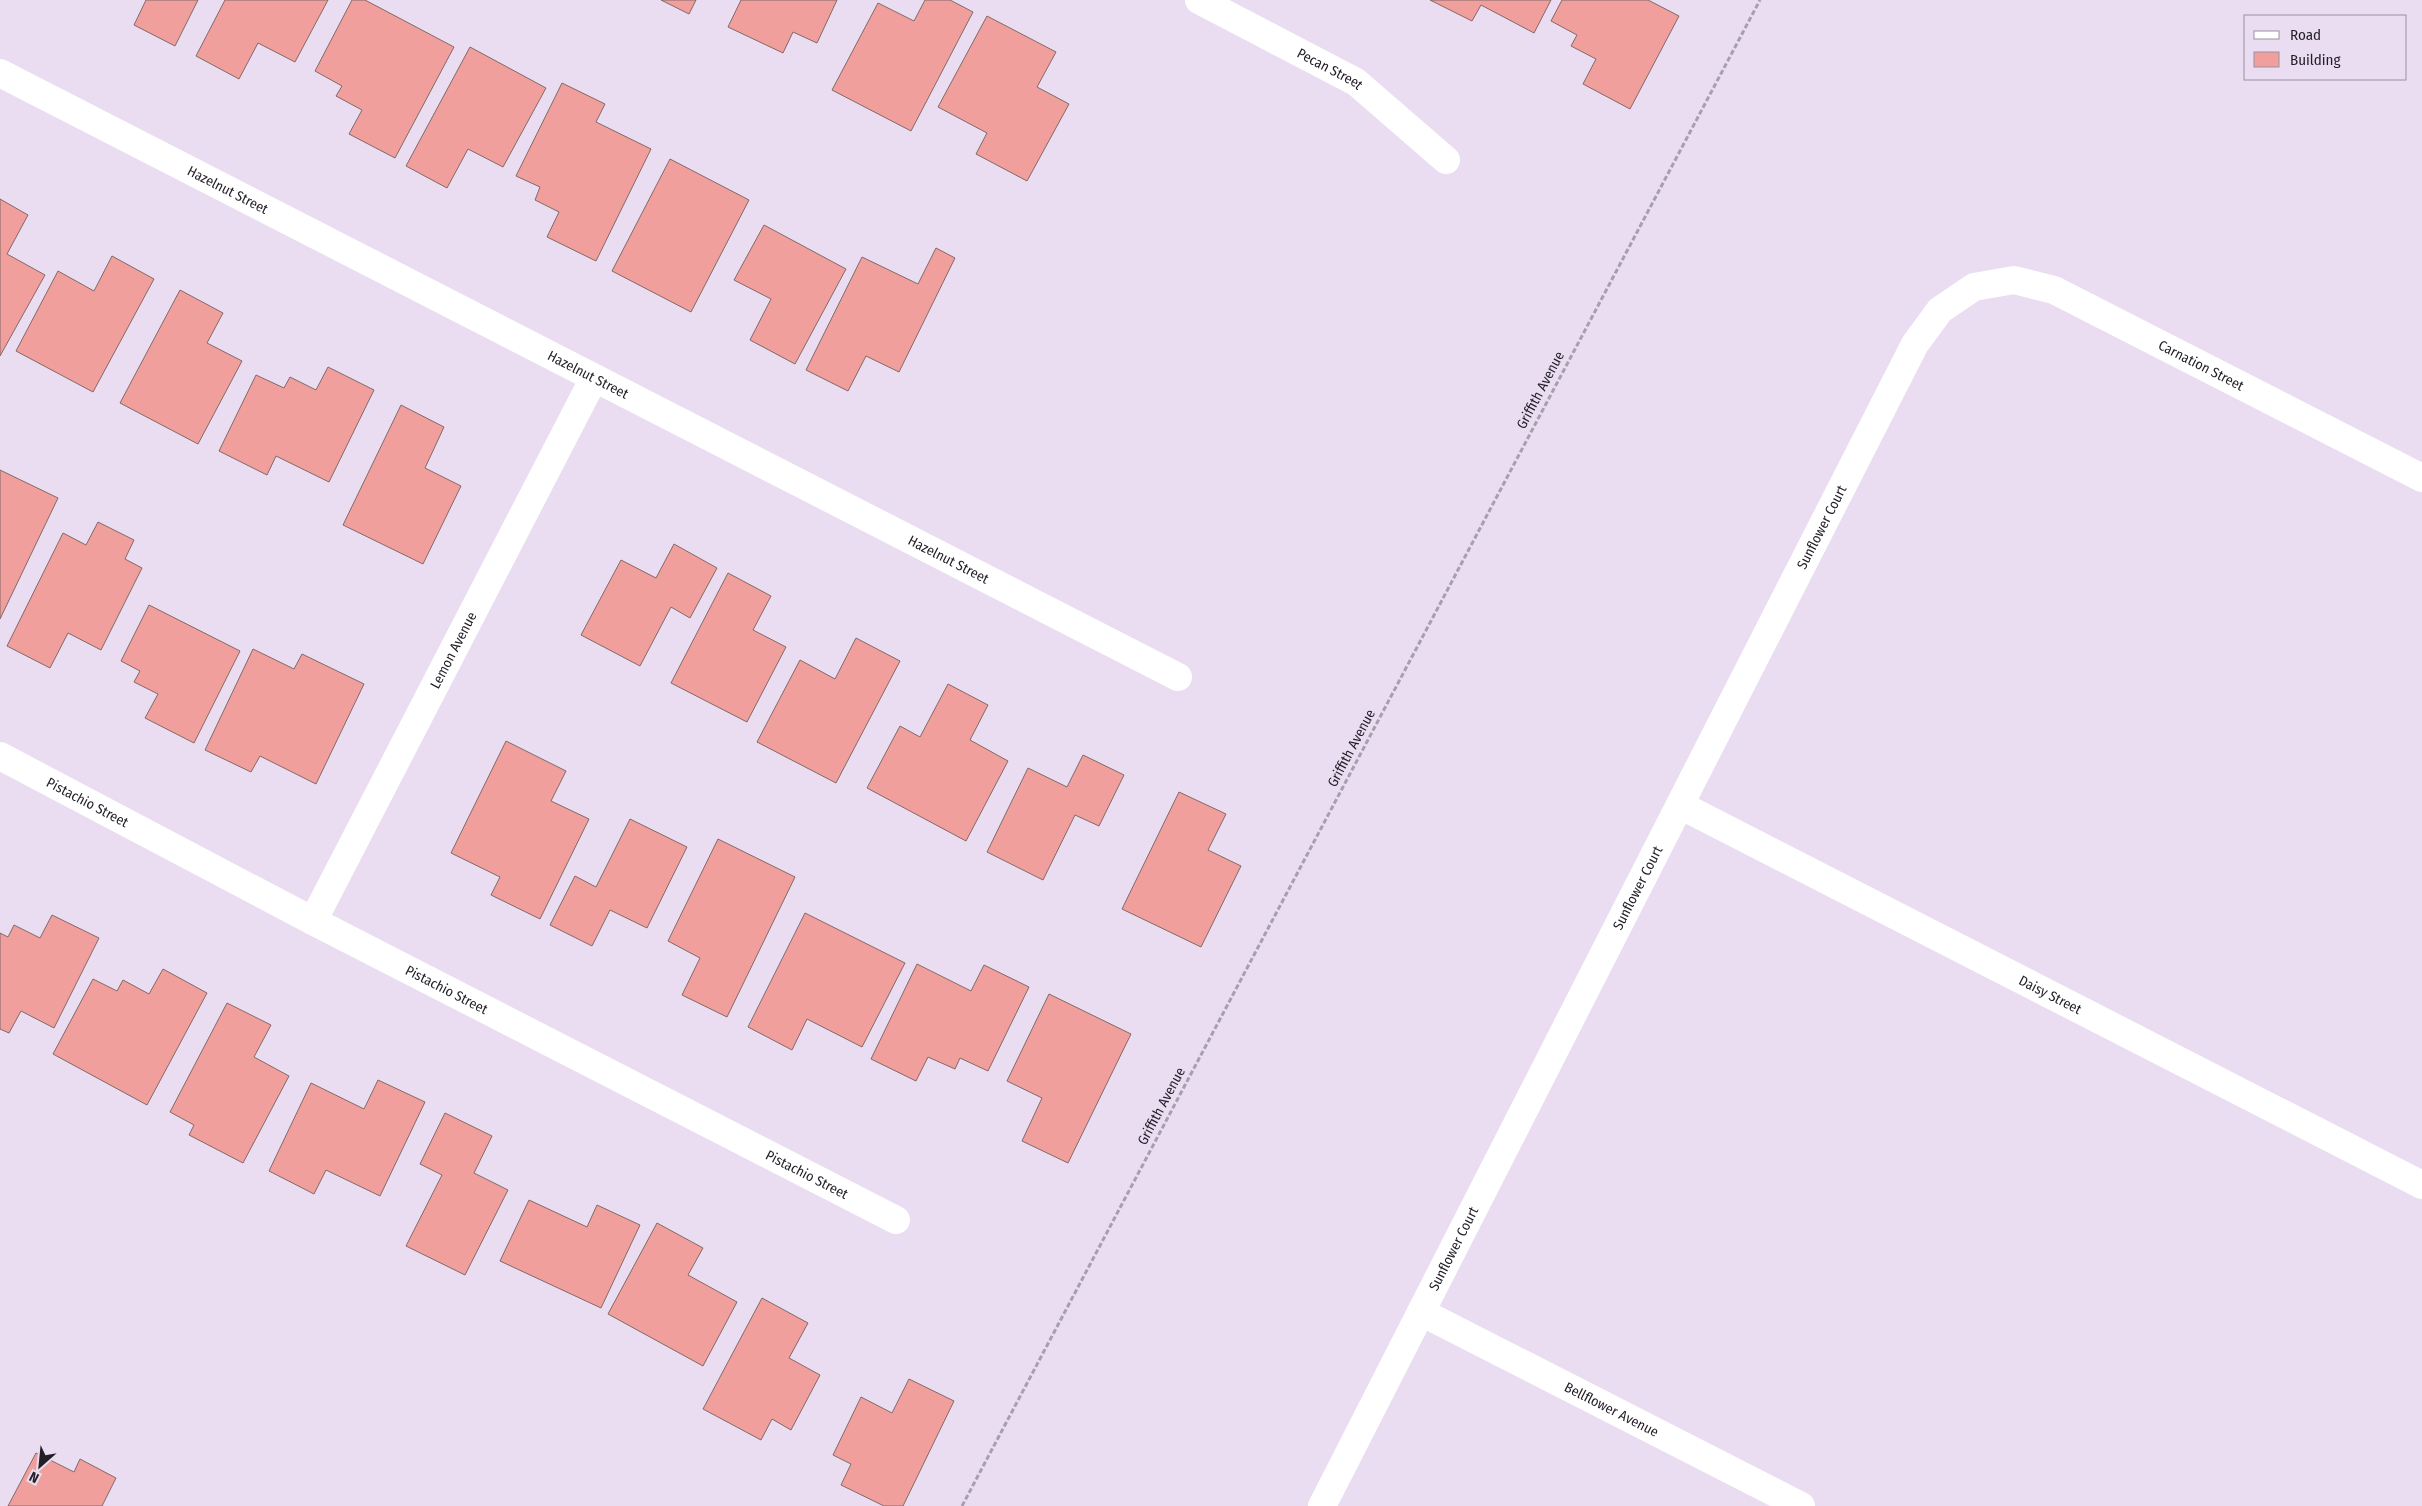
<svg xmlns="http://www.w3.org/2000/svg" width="2422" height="1506" font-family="'Fira Sans Condensed',sans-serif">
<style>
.building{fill:#f19f9d;stroke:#816967}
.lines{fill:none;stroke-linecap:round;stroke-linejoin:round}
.path{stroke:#a89eaf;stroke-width:3;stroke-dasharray:5 2.5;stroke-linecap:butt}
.minor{stroke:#fff;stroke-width:28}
.labels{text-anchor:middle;stroke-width:4;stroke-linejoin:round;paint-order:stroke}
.street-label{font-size:14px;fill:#231e26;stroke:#eaddf2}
</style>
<rect width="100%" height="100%" fill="#eaddf2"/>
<!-- building -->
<path class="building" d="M146,0H198L175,46L134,25Z
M225,0H328L295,62L258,43L239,79L196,56Z
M352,0H365L454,47L395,158L349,134L362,110L336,96L342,86L315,71Z
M661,0H696L689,14Z
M741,0H837L817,43L793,32L783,53L728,27Z
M925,0H950L973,12L911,131L832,90L878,3L914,21Z
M1430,0H1551L1534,33L1481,5L1472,21Z
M1562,0H1648L1679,16L1630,109L1583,84L1596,59L1571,46L1577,35L1551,21Z
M987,16L1056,52L1037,87L1069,104L1027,181L976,154L987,133L938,107Z
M470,47L546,88L503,167L468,149L447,188L406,166Z
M562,83L605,104L596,122L651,149L596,261L547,237L559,212L535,200L540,187L516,176Z
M670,159L749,200L691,312L612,271Z
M0,199L28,215L7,254L45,275L0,356Z
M764,225L846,269L795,364L750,340L771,299L734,280Z
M936,248L955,258L899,372L866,356L848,391L806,370L862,257L918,284Z
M112,256L154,279L93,392L16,351L58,271L94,291Z
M180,290L223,313L207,343L242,361L198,444L120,403Z
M328,367L374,390L329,482L276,456L267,475L219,451L256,375L284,388L290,377L316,390Z
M401,405L444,427L425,468L461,486L423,564L343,525Z
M0,470L58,498L0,619Z
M98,522L134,540L125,559L142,568L101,650L68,633L50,668L7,646L63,533L86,545Z
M674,544L717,568L690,618L671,607L640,666L581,635L621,560L656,578Z
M728,573L771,596L753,630L786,647L747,722L671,683Z
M149,605L240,651L194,743L145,718L158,694L134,682L140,671L121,661Z
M856,638L900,661L836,783L757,742L800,660L835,679Z
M253,649L294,669L302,654L364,684L316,784L260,756L251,772L205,750Z
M948,684L988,705L970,740L1008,761L966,841L867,788L900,726L920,737Z
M506,741L566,771L551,801L589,819L540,919L491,895L500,877L451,853Z
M1083,755L1124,775L1099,826L1075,815L1043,880L987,852L1028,768L1067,787Z
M1179,792L1226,814L1208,850L1241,866L1201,947L1122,909Z
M630,819L687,847L647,928L610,910L592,946L550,925L575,876L596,887Z
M718,839L795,877L727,1017L682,995L700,958L668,941Z
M805,913L905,963L862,1047L807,1019L792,1050L748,1027Z
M52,915L99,938L54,1028L21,1011L9,1033L0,1029V933L8,937L14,925L40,938Z
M917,964L971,991L984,965L1029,987L988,1071L960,1058L955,1069L928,1057L916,1081L871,1059Z
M163,969L207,993L147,1105L53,1054L93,979L117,991L123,980L149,994Z
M1049,994L1131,1034L1068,1163L1022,1141L1042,1098L1007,1081Z
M227,1003L271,1025L254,1057L289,1076L243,1163L189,1135L194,1125L170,1112Z
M378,1080L425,1102L380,1196L326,1170L314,1194L269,1171L311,1083L364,1109Z
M445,1113L492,1136L474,1173L508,1190L465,1275L406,1246L442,1175L420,1164Z
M529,1200L587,1227L597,1205L640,1225L601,1308L500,1261Z
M657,1223L703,1248L688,1275L737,1302L703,1366L608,1314Z
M762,1298L808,1323L789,1358L820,1375L791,1430L772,1419L761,1440L703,1409Z
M909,1379L954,1401L903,1506H884L841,1485L851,1464L833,1455L861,1397L892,1413Z
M36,1453L74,1472L80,1459L116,1478L102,1506H8Z"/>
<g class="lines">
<!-- path -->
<path class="path" d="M962,1506L1760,0"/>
<!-- minor -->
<g class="minor">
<path id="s1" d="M1199,0L1356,82L1446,160"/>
<path id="s2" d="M0,73L1178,677"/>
<path id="s3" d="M0,756L313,921L896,1220"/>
<path id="s4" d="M1680,805L2422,1185"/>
<path id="s5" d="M313,921L594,378"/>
<path id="s6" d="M1421,1312L1801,1506"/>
<path id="s7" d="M1322,1506L1915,344L1940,310L1974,287L2014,280L2054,290L2422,478"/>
</g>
</g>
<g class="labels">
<!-- street labels -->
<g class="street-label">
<text dy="5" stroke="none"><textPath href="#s1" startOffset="148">Pecan Street</textPath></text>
<text dy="5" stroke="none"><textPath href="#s2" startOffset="256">Hazelnut Street</textPath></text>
<text dy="5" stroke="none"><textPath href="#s7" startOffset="1635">Carnation Street</textPath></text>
<text dy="5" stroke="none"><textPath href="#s2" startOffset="661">Hazelnut Street</textPath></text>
<text transform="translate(1540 390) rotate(-62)" y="5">Griffith Avenue</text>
<text dy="5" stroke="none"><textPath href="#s7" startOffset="1099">Sunflower Court</textPath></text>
<text dy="5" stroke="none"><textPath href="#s2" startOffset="1066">Hazelnut Street</textPath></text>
<text dy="5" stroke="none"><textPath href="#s5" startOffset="305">Lemon Avenue</textPath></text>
<text transform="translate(1351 748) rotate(-62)" y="5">Griffith Avenue</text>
<text dy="5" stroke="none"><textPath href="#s3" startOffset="99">Pistachio Street</textPath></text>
<text dy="5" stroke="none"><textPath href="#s7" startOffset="694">Sunflower Court</textPath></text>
<text dy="5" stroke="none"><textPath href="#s3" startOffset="504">Pistachio Street</textPath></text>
<text dy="5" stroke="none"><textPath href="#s4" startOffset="416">Daisy Street</textPath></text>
<text transform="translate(1161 1106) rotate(-62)" y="5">Griffith Avenue</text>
<text dy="5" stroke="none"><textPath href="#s3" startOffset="909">Pistachio Street</textPath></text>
<text dy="5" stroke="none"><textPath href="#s7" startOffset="289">Sunflower Court</textPath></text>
<text dy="5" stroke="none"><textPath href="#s6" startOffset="214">Bellflower Avenue</textPath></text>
</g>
</g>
<!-- legend -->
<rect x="2244" y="15" width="162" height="65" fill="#eaddf2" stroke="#9a91a0"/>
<rect x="2254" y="31" width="25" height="8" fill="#ffffff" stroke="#9a91a0"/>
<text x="2290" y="40" font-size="15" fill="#231e26">Road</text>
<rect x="2254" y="52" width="25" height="15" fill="#f19f9d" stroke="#9a91a0"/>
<text x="2290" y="65" font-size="15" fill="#231e26">Building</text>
<!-- north arrow -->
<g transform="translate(40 1466) rotate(207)" stroke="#eaddf2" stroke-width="4" paint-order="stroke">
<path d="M0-4L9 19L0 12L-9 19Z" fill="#231e26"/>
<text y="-8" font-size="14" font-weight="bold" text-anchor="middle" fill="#231e26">N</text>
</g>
</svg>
